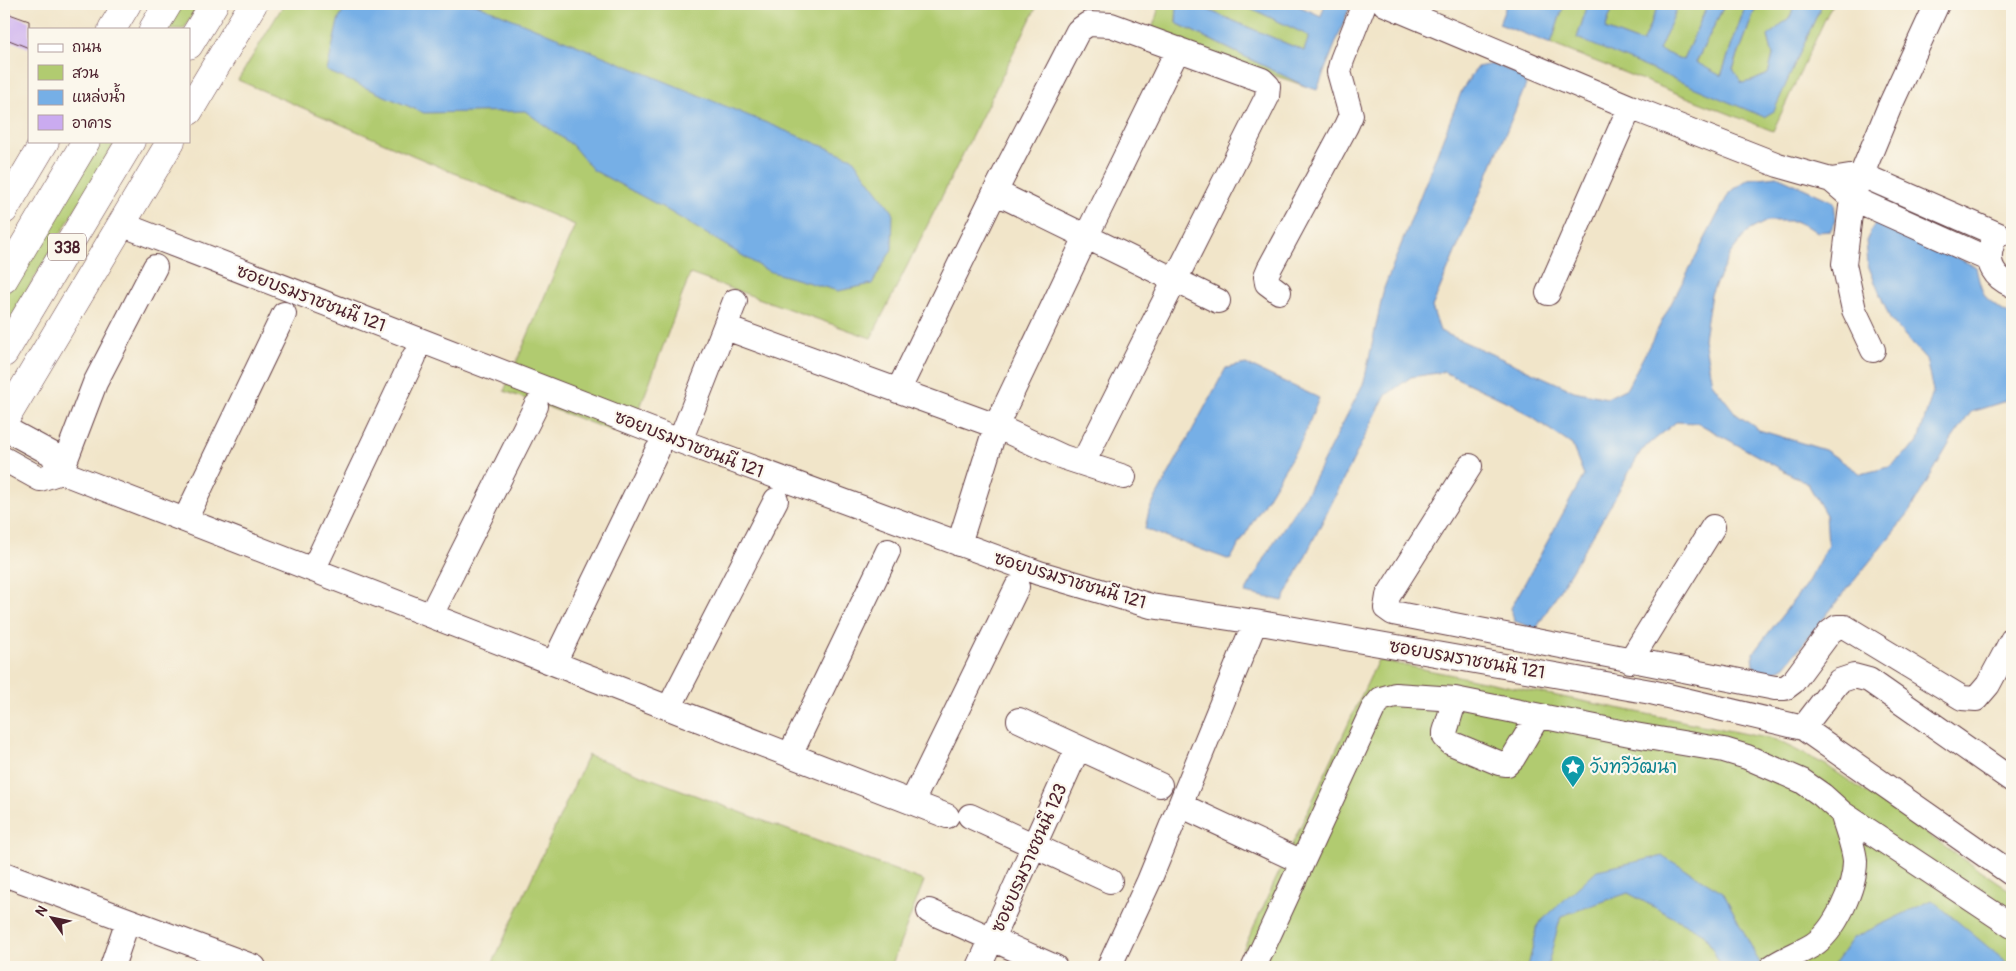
<svg xmlns="http://www.w3.org/2000/svg" width="2016" height="971" font-family="Pangolin,'Playpen Sans Thai',sans-serif">
<style>
.green{fill:#b1cb70;stroke:#7e754e}
.water{fill:#76afe6;stroke:#606788}
.building{fill:#caabf0}
.lines{fill:none;stroke-linecap:round;stroke-linejoin:round}
.minor-casing{stroke:#633d43;stroke-width:26}
.major-casing{stroke:#633d43;stroke-width:29}
.highway-casing{stroke:#633d43;stroke-width:29}
.minor{stroke:#fff;stroke-width:24}
.major{stroke:#fff;stroke-width:28}
.highway{stroke:#fff;stroke-width:28}
.labels{text-anchor:middle;stroke-width:4.5;stroke-linejoin:round;paint-order:stroke}
.shield{fill:#fbf7ec;stroke:#7f6065;stroke-width:1}
.shield-label{font-size:16px;font-weight:bold;fill:#4a1f2b}
.street-label{font-size:18px;fill:#4a1f2b;stroke:#fbf7ec}
.culture-label{font-size:18px;fill:#0d838f;stroke:#fbf7ec;text-anchor:start}
</style>
<rect width="100%" height="100%" fill="#fbf7ec"/>
<filter id="ink" filterUnits="userSpaceOnUse"><feTurbulence type="fractalNoise" baseFrequency=".02" numOctaves="2"/><feDisplacementMap in="SourceGraphic" scale="10" xChannelSelector="R" yChannelSelector="G"/><feConvolveMatrix kernelMatrix="1 2 1 2 8 2 1 2 1" color-interpolation-filters="sRGB"/></filter>
<filter id="wash" filterUnits="userSpaceOnUse"><feTurbulence type="fractalNoise" baseFrequency=".0096" numOctaves="4" result="noise"/><feDisplacementMap in="SourceGraphic" scale="20" xChannelSelector="R" yChannelSelector="G"/><feGaussianBlur stdDeviation="1.12" result="paint"/><feColorMatrix in="noise" values="0 0 0 0 0 0 0 0 0 0 0 0 0 0 0 0 0 1.4 0 .05"/><feComposite in="paint" operator="in"/></filter>
<g filter="url(#wash)">
<rect width="100%" height="100%" fill="#f1e5c9"/>
<!-- green -->
<path class="green" d="M178,4H199L184,29H163Z
M284,4H1038L871,338L690,274L629,437L504,391L575,225L238,80Z
M1160,4H1177L1176,23L1305,86L1151,33Z
M1194,4H1242L1310,36L1304,51Z
M1564,4H1588L1577,38L1774,110L1822,4H1832L1773,131L1551,44Z
M1614,4H1659L1642,43L1605,29Z
M1679,4H1708L1683,60L1658,50Z
M1725,4H1746L1721,76L1696,63Z
M1757,4H1794L1791,16L1768,36L1773,55L1768,74L1752,81L1742,83L1733,70Z
M96,141H116L4,329V297Z
M1378,660L1776,740L1826,765L2012,892V967H1235Z
M588,755L924,881L891,967H491Z"/>
<!-- water -->
<path class="water" d="M347,4H476L852,158L893,212L892,249L872,284L838,291L768,271L662,207L593,170L572,145L525,111L424,113L327,71L338,21Z
M1177,4H1194L1304,51L1309,36L1242,4H1294L1321,16L1325,4H1351L1317,90L1305,86L1176,23Z
M1507,4H1564L1551,44L1499,24Z
M1588,4H1614L1605,29L1642,43L1659,4H1679L1659,50L1683,60L1708,4H1725L1696,62L1721,76L1746,4H1757L1733,69L1742,83L1752,81L1768,74L1773,55L1768,36L1791,16L1794,4H1822L1774,111L1764,117L1577,38Z
M1493,64L1522,76L1526,85L1432,307L1440,331L1574,391L1607,398L1627,388L1729,193L1748,179L1777,176L1834,202L1836,220L1830,231L1818,232L1795,221H1767L1748,231L1730,254L1711,294L1704,339L1712,383L1736,414L1759,430L1825,450L1861,474L1889,467L1917,444L1933,391L1926,359L1890,319L1868,265L1866,241L1877,219L1976,267C1982,297 1985,301 2012,316V399L1971,412L1952,439L1908,514L1785,666L1769,675L1754,667L1753,653L1807,583L1828,545L1826,515L1808,484L1698,423L1676,422L1641,451L1605,515L1536,629L1514,621L1511,608L1584,475L1572,445L1514,405L1444,372L1411,377L1385,396L1283,601L1245,593L1274,542L1308,491L1364,382L1384,288L1462,90L1477,67Z
M1246,364L1319,398L1302,440L1230,560L1145,529L1149,510L1226,368Z
M1663,856L1723,892L1762,967H1722L1704,934L1628,893L1561,916L1547,967H1528L1538,924L1597,870Z
M1932,900L2012,967H1832L1853,938Z"/>
<g id="blocks">
<!-- building -->
<path class="building" d="M4,12L29,21V48L4,38Z"/>
</g>
</g>
<g filter="url(#ink)">
<use href="#blocks" fill-opacity="0" stroke="#633d43" stroke-width="1"/>
<g class="lines">
<!-- minor casing -->
<g class="minor-casing">
<path id="minor" d="M1385,4L1630,107L1778,165L1831,180
M995,192L1218,301
M121,224L680,441L1039,573L1151,606L1255,622L1651,692L1803,728L1839,681L1854,676L1869,680L2012,780
M1992,245C1985,264 1995,278 2012,285
M1990,260L1852,198L1831,180L1862,175L1999,235
M155,267L95,383L61,472L947,816
M1279,292L1267,283L1266,276L1269,269L1346,126L1351,115L1339,72L1342,60L1364,4
M1548,293L1630,107
M726,328L996,426L1063,457L1124,477
M1873,350L1854,310L1844,264L1852,198L1889,108L1937,4
M898,391L995,192L1078,31L1088,24L1111,25L1262,80L1268,86L1267,97L1083,463
M4,428L52,454L61,472L40,479L4,459
M680,441L735,301
M1470,466L1388,596L1386,608L1393,613L1775,688H1785L1793,682L1830,632L1837,627H1845L1962,698L1976,699L1988,685L2012,640
M185,520L284,314
M959,544L996,426L1086,237L1178,49
M313,570L414,357
M431,615L536,406
M1630,661L1713,527
M554,663L657,451
M1455,699L1445,732V737L1451,743L1499,763L1507,764L1513,758L1538,716
M669,708L776,500
M1019,720L1160,785
M1803,728L2012,874
M790,755L888,551
M912,802L1017,587
M1180,805L1302,862
M970,816L1110,881
M4,874L254,967
M929,911L1055,967
M112,967L128,920
M979,967L1078,748
M1109,967L1149,881L1255,622
M1254,967L1373,709L1381,699L1395,695L1455,699L1635,735L1724,750L1747,757L1802,781L1822,795L1842,813L2012,926
M1772,967C1785,958 1800,953 1813,945C1835,931 1855,888 1855,861C1854,847 1846,827 1842,813"/>
</g>
<!-- major casing -->
<g class="major-casing">
<path id="major" d="M112,29L127,4
M189,111L253,4
M4,210L45,141
M4,421L171,141"/>
</g>
<!-- highway casing -->
<g class="highway-casing">
<path id="highway" d="M153,29L168,4
M189,45L214,4
M4,279L86,141
M4,353L131,141"/>
</g>
<!-- minor -->
<use href="#minor" class="minor"/>
<!-- major -->
<use href="#major" class="major"/>
<!-- highway -->
<use href="#highway" class="highway"/>
</g>
</g>
<!-- icons -->
<defs>
<g id="sight-pin" transform="scale(1.25)"><path d="M0 17L-7.5 6A9.5 9.5 0 1 1 7.5 6Z" fill="#0f9aa8" stroke="#fbf7ec"/><path d="M0-6L1.8-2.2L6-1.7L2.9 1.2L3.7 5.4L0 3.3L-3.7 5.4L-2.9 1.2L-6-1.7L-1.8-2.2Z" fill="#fff"/></g>
</defs>
<g fill-rule="evenodd">
<use href="#sight-pin" x="1573" y="767"/>
</g>
<g class="labels">
<!-- shield labels -->
<rect class="shield" x="48" y="233.5" width="38" height="27" rx="4"/>
<g class="shield-label">
<text x="67" y="253">338</text>
</g>
<!-- street labels -->
<g class="street-label">
<text transform="translate(311 298) rotate(21)" y="6">ซอยบรมราชชนนี 121</text>
<text transform="translate(689 444) rotate(21)" y="6">ซอยบรมราชชนนี 121</text>
<text transform="translate(1070 580) rotate(17)" y="6">ซอยบรมราชชนนี 121</text>
<text transform="translate(1467 659) rotate(10)" y="6">ซอยบรมราชชนนี 121</text>
<text transform="translate(1029 858) rotate(-66)" y="6">ซอยบรมราชชนนี 123</text>
</g>
<!-- culture labels -->
<g class="culture-label">
<text x="1590" y="773">วังทวีวัฒนา</text>
</g>
</g>
<!-- margin -->
<rect width="2016" height="971" fill="none" stroke="#fbf7ec" stroke-width="20"/>
<!-- legend -->
<rect x="28" y="28" width="162" height="115" fill="#fbf7ec" stroke="#b4a19f"/>
<rect x="38" y="44" width="25" height="8" fill="#ffffff" stroke="#b4a19f"/>
<text x="72" y="52" font-size="15" fill="#4a1f2b">ถนน</text>
<rect x="38" y="65" width="25" height="15" fill="#b1cb70" stroke="#b4a19f"/>
<text x="72" y="78" font-size="15" fill="#4a1f2b">สวน</text>
<rect x="38" y="90" width="25" height="15" fill="#76afe6" stroke="#b4a19f"/>
<text x="72" y="102" font-size="15" fill="#4a1f2b">แหล่งน้ำ</text>
<rect x="38" y="115" width="25" height="15" fill="#caabf0" stroke="#b4a19f"/>
<text x="72" y="128" font-size="15" fill="#4a1f2b">อาคาร</text>
<!-- north arrow -->
<g transform="translate(52 918) rotate(303)" stroke="#fbf7ec" stroke-width="4" paint-order="stroke">
<path d="M0-4L9 19L0 12L-9 19Z" fill="#4a1f2b"/>
<text y="-8" font-size="14" font-weight="bold" text-anchor="middle" fill="#4a1f2b">N</text>
</g>
</svg>
